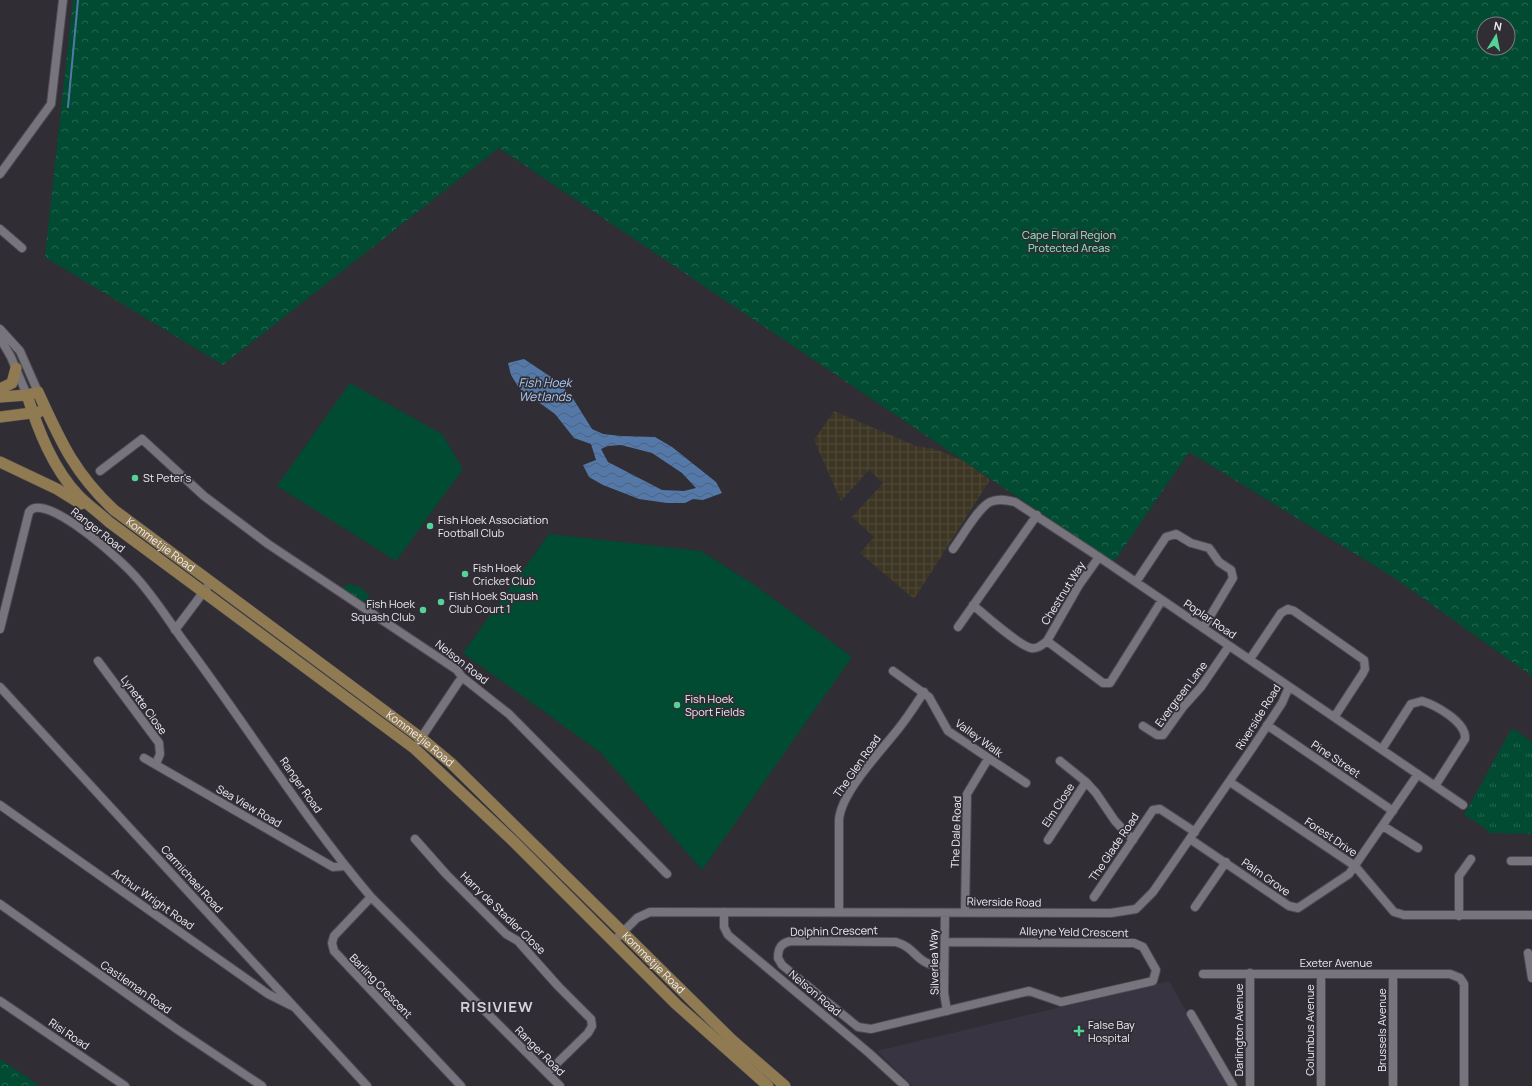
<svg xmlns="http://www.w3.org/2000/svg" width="1532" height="1086" font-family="Manrope,sans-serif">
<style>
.industrial{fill:url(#industrial-grid)}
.built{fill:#393442}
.grass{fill:url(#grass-tufts)}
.park{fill:url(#park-crowns);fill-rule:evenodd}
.garden{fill:#004b31}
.water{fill:url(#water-waves);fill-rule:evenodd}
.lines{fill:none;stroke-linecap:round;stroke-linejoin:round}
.stream{stroke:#5479a8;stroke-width:2}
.minor-casing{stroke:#4c4950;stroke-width:10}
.major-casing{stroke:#4c4950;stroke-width:12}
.minor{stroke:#78747e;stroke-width:8}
.major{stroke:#8f7a52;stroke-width:11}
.poi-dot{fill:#52d397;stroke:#302d35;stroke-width:1.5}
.labels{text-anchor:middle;stroke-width:3.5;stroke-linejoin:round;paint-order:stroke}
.park-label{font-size:11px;fill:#8ff2c3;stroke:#302d35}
.poi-label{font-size:11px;fill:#efedf3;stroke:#302d35;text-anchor:start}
.street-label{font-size:11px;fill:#efedf3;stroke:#302d35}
.water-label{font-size:12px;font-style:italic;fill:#abcbf5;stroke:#302d35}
.district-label{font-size:15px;font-weight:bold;letter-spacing:1px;fill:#d5d1dc;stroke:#302d35}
</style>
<defs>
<pattern id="industrial-grid" width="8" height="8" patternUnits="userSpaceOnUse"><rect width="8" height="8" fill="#3d3624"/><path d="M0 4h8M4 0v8" fill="none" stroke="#504a3a"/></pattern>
<pattern id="grass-tufts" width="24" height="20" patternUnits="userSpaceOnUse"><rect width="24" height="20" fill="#004b31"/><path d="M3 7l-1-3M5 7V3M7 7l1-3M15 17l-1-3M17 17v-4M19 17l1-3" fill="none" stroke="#26654f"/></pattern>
<pattern id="park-crowns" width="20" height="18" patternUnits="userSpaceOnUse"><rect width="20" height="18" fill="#004b31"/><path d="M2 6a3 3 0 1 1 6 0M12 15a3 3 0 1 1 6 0" fill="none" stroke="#26654f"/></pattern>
<pattern id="water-waves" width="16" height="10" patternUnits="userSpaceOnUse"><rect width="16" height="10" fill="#5479a8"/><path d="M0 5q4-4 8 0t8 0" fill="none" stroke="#4f627d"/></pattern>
</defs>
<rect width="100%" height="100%" fill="#302d35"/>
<!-- industrial -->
<path class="industrial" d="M834,411L916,446L935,449L964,461L990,480L914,599L860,553L874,537L852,517L883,483L869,470L841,501L814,440Z"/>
<!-- built -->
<path class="built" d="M1169,981L1229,1086H913L877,1051Z"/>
<!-- grass -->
<path class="grass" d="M350,584L362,588L373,601L372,606L378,611V613L341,588Z
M1512,728L1532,742V834L1489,833L1485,828L1464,815Z"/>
<!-- park -->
<path class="park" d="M73,0H1532V676L1393,577L1189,452L1114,562L499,148L223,365L45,257ZM1484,24H1508V48H1484Z
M0,1059L40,1086H0Z"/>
<!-- garden -->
<path class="garden" d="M350,383L442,434L463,469L396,561L277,486Z
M549,534L701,551L756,586L852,657L702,870L601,753L463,653Z"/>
<!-- water -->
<path class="water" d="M524,359L557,381L572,397L592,429L603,434L621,436L655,437L672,447L716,482L722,493L703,500L693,499L685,503H667L639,499L603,485L589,477L583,465L596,460L591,444L574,438L555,414L519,388L511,375L508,363ZM621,445L652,453L682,473L696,488L684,491L662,490L608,462L601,449L608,446Z"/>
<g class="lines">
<!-- stream -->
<path class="stream" d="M68,107L78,0"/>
<!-- minor casing -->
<g class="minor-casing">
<path id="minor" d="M0,174L51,104L63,0
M0,229L22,248
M0,329L20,351L38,392
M0,338L11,357L27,395
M100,471L142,439L204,496L268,544L457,670L462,677L509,714L667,874
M953,549C962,537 978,508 990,502C998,498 1007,500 1015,502L1099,557L1463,805
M1136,582L1166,537L1176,534L1191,543L1209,548L1219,562L1231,570L1233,578L1203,628
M973,605C985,615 1018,645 1031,648C1038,649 1042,645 1047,641L1079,585L1099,557
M958,627L1037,515
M0,629L29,512C44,490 122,561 134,575C153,595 168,620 185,643C248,727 303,817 371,897L560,1086
M175,630L211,582
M1047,641L1103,683H1110L1162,600
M1250,659L1281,613L1288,609L1294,611L1364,660L1365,669L1363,673L1335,716
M98,661L159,743L160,754L156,764
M893,671L929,697L948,731L1026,783
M0,687L367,1086
M1267,725L1393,811
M1143,726L1157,735H1163L1183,707L1201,687L1229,646
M419,741L462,677
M1382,749L1411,704L1422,701C1435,705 1467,722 1465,739L1435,786
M144,758L333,867L345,866
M1060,761L1086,782L1096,793L1115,821L1133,840
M1230,782L1355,866L1394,912L1404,915H1532
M0,805L268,994L292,1006
M1383,826L1418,848
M415,839L446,874L506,934L518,941L525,949L558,986L591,1019L592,1026L588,1033L547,1073
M1190,839L1289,906L1298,908L1349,874L1418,774
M1048,840L1086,782
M1511,861H1532
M371,897L334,936L332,943L334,951L461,1086
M1094,897L1153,810L1160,809L1195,832
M0,904L178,1030L262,1086
M1195,907L1226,862
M839,911V820C841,792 882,750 899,728C908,717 916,704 924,692
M724,912V927L728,935L869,1053L905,1086
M965,912L967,794L988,759
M945,913L944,993L947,1011
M1459,916V876L1471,859
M613,942L637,918L650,912L1111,913L1136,909L1153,892L1253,747L1282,703L1289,687
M1528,953L1532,978
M944,967C913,964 919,949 896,942L791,941C781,943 778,948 778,958L782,965L853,1023L858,1027L871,1029L1029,991L1061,1002L1153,981L1156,970L1143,947L1134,943L945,942
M1203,974H1450L1460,978L1464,984V1086
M1321,974V1086
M0,1001L125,1086
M1191,1014L1233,1086
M1250,1086V973
M1393,1086V974"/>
</g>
<!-- major casing -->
<g class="major-casing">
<g id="major">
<path d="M0,389L12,383L16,368"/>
<path d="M27,395C38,430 53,469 79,496C88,505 99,513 109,522L414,748L511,839L676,1004L768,1086"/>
<path id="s1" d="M0,397L27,395L38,392C60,440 74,473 114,510L421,738L451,763L732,1040L785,1086"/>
<path d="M0,417L39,412"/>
<path d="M0,462L57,489L81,504"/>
</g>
</g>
<!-- minor -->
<use href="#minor" class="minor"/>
<!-- major -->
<use href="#major" class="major"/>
</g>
<!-- markers -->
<g class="poi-dot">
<circle cx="135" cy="478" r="4"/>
<circle cx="430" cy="526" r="4"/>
<circle cx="465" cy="574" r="4"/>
<circle cx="441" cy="602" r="4"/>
<circle cx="423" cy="610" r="4"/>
<circle cx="677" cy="705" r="4"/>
<path d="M1077 1025h4v4h4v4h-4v4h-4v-4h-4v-4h4z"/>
</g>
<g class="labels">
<!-- park labels -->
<g class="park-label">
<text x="1069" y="239">Cape Floral Region<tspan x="1069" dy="13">Protected Areas</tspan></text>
</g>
<!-- poi labels -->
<g class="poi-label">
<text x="143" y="482">St Peter's</text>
<text x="438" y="524">Fish Hoek Association<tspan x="438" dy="13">Football Club</tspan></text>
<text x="473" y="572">Fish Hoek<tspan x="473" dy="13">Cricket Club</tspan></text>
<text x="449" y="600">Fish Hoek Squash<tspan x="449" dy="13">Club Court 1</tspan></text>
<text x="415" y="608" text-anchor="end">Fish Hoek<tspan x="415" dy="13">Squash Club</tspan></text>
<text x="685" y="703">Fish Hoek<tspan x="685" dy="13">Sport Fields</tspan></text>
<text x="1088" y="1029">False Bay<tspan x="1088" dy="13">Hospital</tspan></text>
</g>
<!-- street labels -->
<g class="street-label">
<text transform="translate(98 530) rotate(38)" y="4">Ranger Road</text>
<text dy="4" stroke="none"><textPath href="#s1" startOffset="238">Kommetjie Road</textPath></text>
<text transform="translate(1063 593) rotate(-58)" y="4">Chestnut Way</text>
<text transform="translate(1210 619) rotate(34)" y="4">Poplar Road</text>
<text transform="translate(462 662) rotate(38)" y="4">Nelson Road</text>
<text transform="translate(1181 694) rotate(-53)" y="4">Evergreen Lane</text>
<text transform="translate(144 705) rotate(54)" y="4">Lynette Close</text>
<text transform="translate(1258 717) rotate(-58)" y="4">Riverside Road</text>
<text transform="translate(979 738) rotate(36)" y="4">Valley Walk</text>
<text dy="4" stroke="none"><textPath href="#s1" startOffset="562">Kommetjie Road</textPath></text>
<text transform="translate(1336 759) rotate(34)" y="4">Pine Street</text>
<text transform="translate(857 766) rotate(-55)" y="4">The Glen Road</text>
<text transform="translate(301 785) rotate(55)" y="4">Ranger Road</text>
<text transform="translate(1058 805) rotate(-57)" y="4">Elm Close</text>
<text transform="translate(249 806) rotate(30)" y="4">Sea View Road</text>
<text transform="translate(956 832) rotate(-88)" y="4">The Dale Road</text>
<text transform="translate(1331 837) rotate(34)" y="4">Forest Drive</text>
<text transform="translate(1114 847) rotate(-56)" y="4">The Glade Road</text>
<text transform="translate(1266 877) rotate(35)" y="4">Palm Grove</text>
<text transform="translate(192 879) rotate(48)" y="4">Carmichael Road</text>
<text transform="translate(153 899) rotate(35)" y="4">Arthur Wright Road</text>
<text transform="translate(1004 902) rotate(1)" y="4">Riverside Road</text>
<text transform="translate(503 913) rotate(44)" y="4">Harry de Stadler Close</text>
<text transform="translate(834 931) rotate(-1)" y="4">Dolphin Crescent</text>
<text transform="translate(1074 932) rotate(1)" y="4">Alleyne Yeld Crescent</text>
<text transform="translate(934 962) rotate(-91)" y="4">Silverlea Way</text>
<text dy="4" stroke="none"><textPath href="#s1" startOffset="886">Kommetjie Road</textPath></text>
<text x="1336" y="967">Exeter Avenue</text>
<text transform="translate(381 986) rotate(46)" y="4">Barling Crescent</text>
<text transform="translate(136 987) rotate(35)" y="4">Castleman Road</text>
<text transform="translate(815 993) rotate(40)" y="4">Nelson Road</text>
<text transform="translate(1239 1030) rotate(-90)" y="4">Darlington Avenue</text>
<text transform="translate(1310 1030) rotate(-90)" y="4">Columbus Avenue</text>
<text transform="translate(1382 1030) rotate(-90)" y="4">Brussels Avenue</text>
<text transform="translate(69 1034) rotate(34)" y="4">Risi Road</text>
<text transform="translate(540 1051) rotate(45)" y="4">Ranger Road</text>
</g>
<!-- water labels -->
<g class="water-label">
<text x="545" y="387">Fish Hoek<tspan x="545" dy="14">Wetlands</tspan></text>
</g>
<!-- district labels -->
<g class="district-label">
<text x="497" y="1012">RISIVIEW</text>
</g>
</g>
<!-- north arrow -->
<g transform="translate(1496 36) rotate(10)"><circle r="19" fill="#302d35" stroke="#7c7a81"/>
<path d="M0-3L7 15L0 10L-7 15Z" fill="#52d397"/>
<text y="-6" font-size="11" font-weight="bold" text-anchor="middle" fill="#efedf3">N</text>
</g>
</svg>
